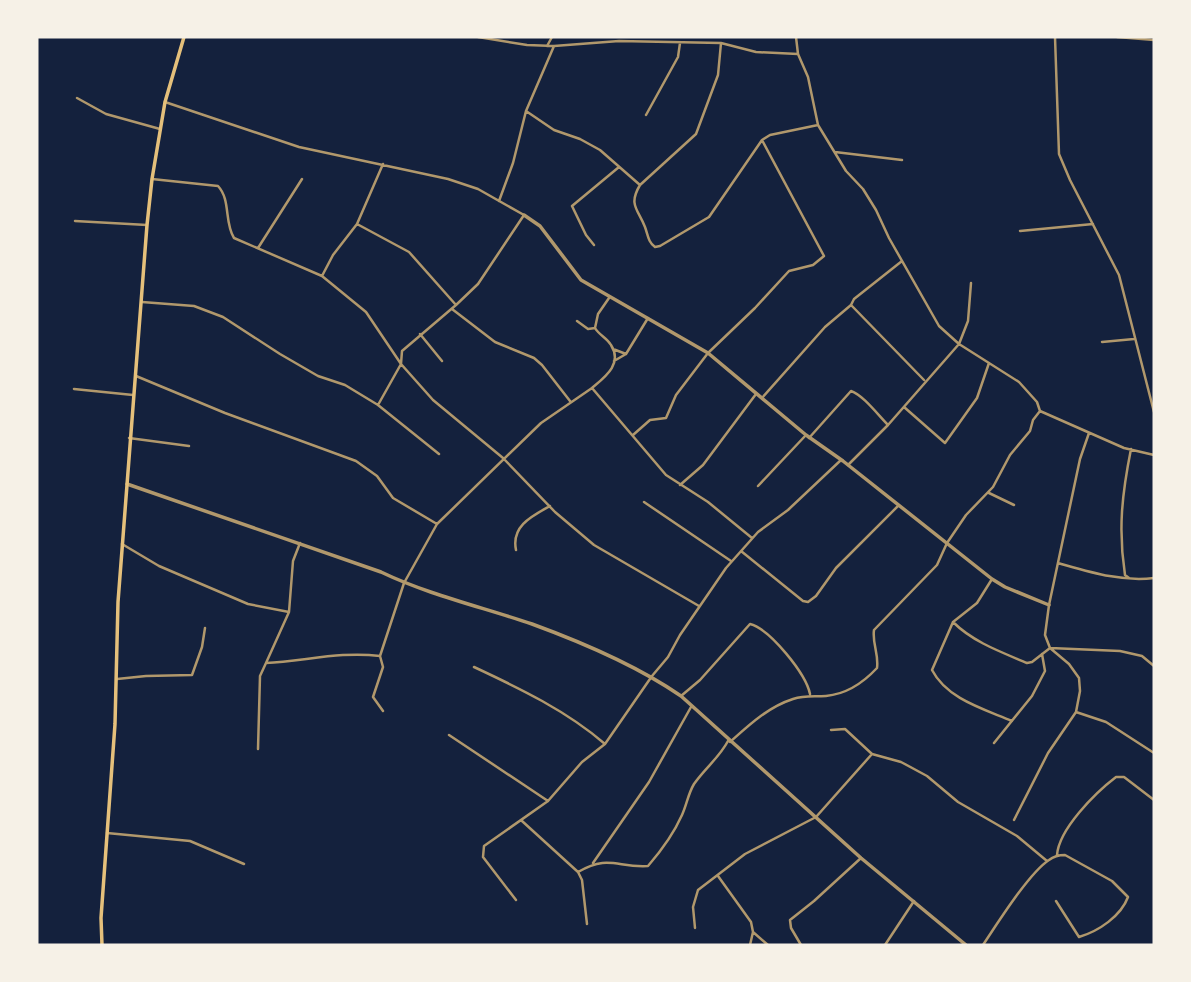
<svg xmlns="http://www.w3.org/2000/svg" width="1191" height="982" font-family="Raleway,sans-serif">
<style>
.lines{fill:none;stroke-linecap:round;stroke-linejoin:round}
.minor{stroke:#b1986c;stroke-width:2.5}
.tertiary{stroke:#b1986c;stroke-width:3.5}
.secondary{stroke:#e5c07b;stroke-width:3.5}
</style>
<rect width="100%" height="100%" fill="#14213d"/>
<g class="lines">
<!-- minor -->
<path class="minor" d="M478,37L527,45L554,46L619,41L721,43L756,52L798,54L796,37
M1055,37L1059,154L1070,180L1119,275L1154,412
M1117,37L1154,40
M721,43L718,75L696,134L640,185C628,205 638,209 645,227C648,235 648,242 655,247L660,246L709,217L762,140L770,135L818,125
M547,46L552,37
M798,54L808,77L818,125L846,171L863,189L876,210L889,238L939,326L959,344L1019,382L1037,402L1040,411L1124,448L1154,455
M77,98L106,114L160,129
M165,102L299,147L448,179L478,189L524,215L478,284L456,305L402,351L401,364L378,405
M526,111L554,130L580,139L600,150L640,185
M646,115L678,57L680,43
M835,152L902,160
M152,179L218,186C231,200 224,222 234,238L322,276L366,312L401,364L433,400L503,458L555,512L594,545L699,606
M499,201L513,163L526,111L554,46
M75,221L147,225
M357,224L409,252L456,305
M1020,231L1093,224
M594,245L586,235L572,206L619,167
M258,248L302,179
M322,276L333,255L357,224L383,164
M142,302L194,306L223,317L280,354L318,376L345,385L378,405L439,454
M851,305L924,380
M452,309L495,342L534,358L542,365L570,401
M577,321L588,329L595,328
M420,334L442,361
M1102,342L1134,339
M613,349L626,354
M614,361L626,354L648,318
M136,376L225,413L356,461L377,476L393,498L437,524
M592,388C605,377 623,364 611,345C607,338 599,335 595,328L598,314L609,298
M74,389L133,395
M762,398L825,327L851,305L854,299L902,261
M904,407L945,443L977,398L989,363
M633,435L650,420L666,418L676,395L708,353L755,308L789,271L813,265L824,256L762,140
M129,438L189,446
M809,438L851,391C863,395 878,415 888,425
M848,465L888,425L959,344L968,321L971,283
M680,485L703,465L756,394
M758,486L806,435
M989,493L1014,505
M644,502L731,561
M300,543L293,561L289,612L266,663C305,661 341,651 380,656
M122,544L159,566L248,604L289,612
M516,550C511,526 532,516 550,506
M741,551L803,601L808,602L816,596L836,568L898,506
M1058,563C1090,572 1121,582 1154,578
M1129,578L1125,575C1118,530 1122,494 1131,449
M992,579L977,603L953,622L932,670C947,699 984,709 1012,721
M953,622C973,642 1001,652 1027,663L1032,662L1050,648L1045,635L1049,605L1080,459L1089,433
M474,667C519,688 567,711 605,744
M117,679L146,676L192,675L202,647L205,628
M681,696L700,680L750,624C770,629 806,674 810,694
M383,711L373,697L383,667L380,656L404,583L437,524L541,423L592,388L666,475L708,502L752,538
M1076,712L1106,722L1154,753
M831,730L845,729L872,754L901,762L927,776L958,802L1017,836L1047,861
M449,735L548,801
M730,742C749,725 768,707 793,699C805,695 814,697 826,696C847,694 863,683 877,668C879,654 872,643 874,630L937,565L947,543L966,515L993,487L1010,455L1030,431L1033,420L1040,411
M994,743L1032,696L1045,671L1042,654
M258,749L260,676L266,663
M1014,820L1048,753L1076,712L1080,691L1079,678L1069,664L1050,648L1120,651L1142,656L1154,666
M522,821L578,872L582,880L587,924
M107,833L190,841L244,864
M1057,855C1059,829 1095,793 1116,777H1124L1154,800
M593,863L649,782L691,707
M578,872C609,854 617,868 648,866C661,851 674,833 682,815C687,804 688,794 694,784C705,768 719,758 728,741
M718,876L751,922L753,932L750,945
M516,900L483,857L484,846L548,801L582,762L605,744L652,676L668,657L680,635L726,568L758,532L788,510L841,460
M695,928L693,907L698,890L745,854L816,817L872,754
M753,932L768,945
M801,945L791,928L790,920L814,901L861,858
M885,945L914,901
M983,945C997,924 1029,873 1049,860C1054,856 1059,855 1065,855L1112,881L1128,897C1121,916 1099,931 1079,937L1056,901"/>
<!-- tertiary -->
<path class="tertiary" d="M524,215L540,226L581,280L708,353L806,435L843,461L992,579L1005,587L1049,605
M127,484L381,572C429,595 482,607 532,624C584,643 636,665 681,696L861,858L966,945"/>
<!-- secondary -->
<path class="secondary" d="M102,945L101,918L115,724L118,602L147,225L152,179L165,102L184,37"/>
</g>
<!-- border -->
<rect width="1191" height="982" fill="none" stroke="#f6f1e7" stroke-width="77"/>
</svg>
